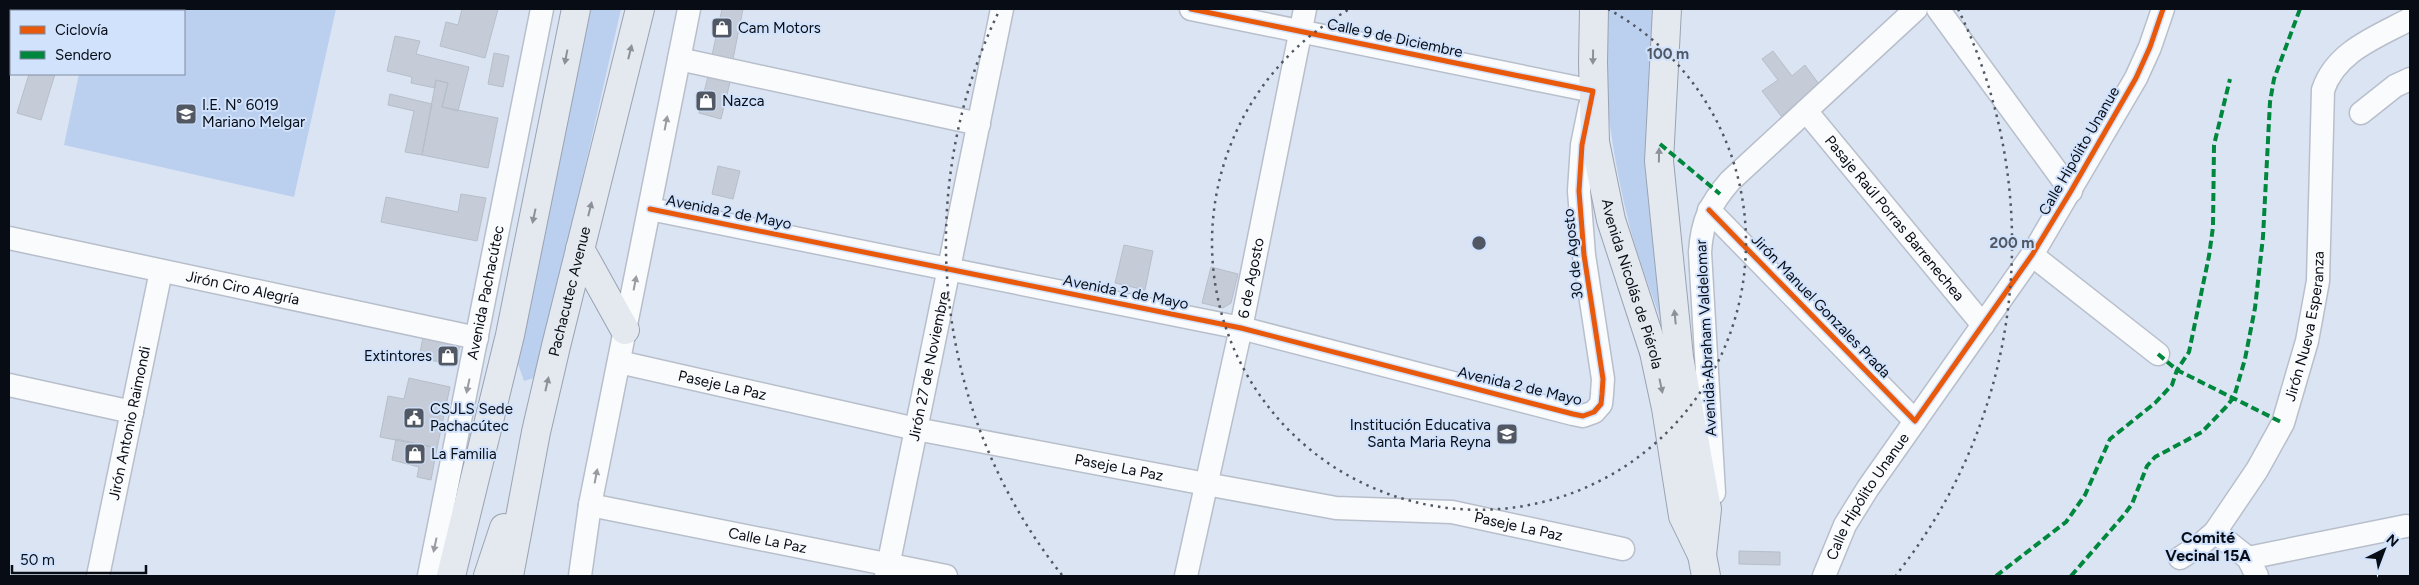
<svg xmlns="http://www.w3.org/2000/svg" width="2419" height="585" font-family="Figtree,sans-serif">
<style>
.green{fill:#bbcfee}
.building{fill:#c5ccd8;stroke:#b6bec9}
.lines{fill:none;stroke-linecap:round;stroke-linejoin:round}
.minor-casing{stroke:#b8bfcb;stroke-width:25}
.major-casing{stroke:#9aa3b2;stroke-width:30}
.minor{stroke:#fafbfd;stroke-width:22}
.major{stroke:#e4e8ef;stroke-width:28}
.quiet{stroke:#00873e;stroke-width:4;stroke-dasharray:8 4;stroke-linecap:butt}
.cycleway-casing{stroke:#d1e2fd;stroke-width:8}
.cycleway{stroke:#e8590c;stroke-width:5}
.oneway{fill:#8c9098}
.oneway2{fill:#999ba0}
.ring{fill:none;stroke:#515863;stroke-width:2.5;stroke-dasharray:2.5 5}
.labels{text-anchor:middle;stroke-width:4;stroke-linejoin:round;paint-order:stroke}
.poi-label{font-size:15px;fill:#070c15;stroke:#d1e2fd;text-anchor:start}
.street-label{font-size:15px;fill:#070c15;stroke:#d1e2fd}
.neighbourhood-label{font-size:16px;font-weight:bold;fill:#070c15;stroke:#d1e2fd}
.centre{fill:#515863;stroke:#d1e2fd;stroke-width:2.5}
.ring-label{font-size:15px;text-anchor:middle;font-weight:bold;fill:#515863;stroke:#d1e2fd;stroke-width:4;stroke-linejoin:round;paint-order:stroke}
</style>
<rect width="100%" height="100%" fill="#dbe4f3"/>
<!-- green -->
<path class="green" d="M94,9H336L294,197L64,145L79,74H184V11H93Z
M590,9H621L537,377L524,381L518,364Z
M1603,9H1659L1665,332C1654,299 1640,265 1631,231C1612,158 1602,85 1603,9Z"/>
<!-- building -->
<path class="building" d="M462,9H498L485,58L440,46L446,22L458,25Z
M722,9H743L732,64L711,60Z
M395,36L420,41L416,54L469,67L458,111L442,107L448,83L436,80L435,88L411,83L412,77L387,71Z
M1773,51L1792,76L1805,65L1821,87L1781,116L1762,91L1778,80L1762,59Z
M494,53L509,56L503,87L488,84Z
M709,72L731,78L721,119L699,113Z
M29,74H55L41,120L17,113Z
M436,80L448,83L442,107L498,118L488,168L422,155Z
M390,94L432,104L422,155L405,152L414,111L388,105Z
M718,166L740,171L733,199L712,194Z
M461,194L486,198L477,241L381,222L386,197L458,212Z
M1124,245L1153,251L1145,290L1115,283Z
M1211,267L1238,274L1231,303L1223,308L1202,303Z
M423,337L460,344L456,365L419,358Z
M409,378L450,387L437,448L380,437L388,396L404,399Z
M396,439L437,448L431,480L417,477L419,467L392,460Z
M1739,551L1780,552V565L1739,564Z"/>
<g class="lines">
<!-- minor casing -->
<g class="minor-casing">
<g id="minor">
<path d="M1938,9L2071,191"/>
<path d="M679,59L979,124"/>
<path id="s1" d="M1806,111L1983,325"/>
<path d="M2361,113L2395,86L2410,79"/>
<path d="M650,209L1241,328L1573,414L1583,416L1594,412L1601,404L1602,394L1603,379L1584,255L1579,191L1582,145L1593,91L1191,9"/>
<path d="M1709,210L1915,421"/>
<path id="s2" d="M9,238L477,338"/>
<path d="M2032,255L2158,354"/>
<path id="s3" d="M619,362L916,429L1206,484L1336,508L1452,512L1623,549"/>
<path d="M9,385L132,412"/>
<path d="M1714,493L1700,252C1702,221 1710,204 1730,181L1916,9"/>
<path id="s4" d="M590,505L946,576"/>
<path d="M2215,532L2248,558L2257,576"/>
<path id="s5" d="M2180,558L2200,545L2215,532L2257,470L2283,423L2307,341L2318,281L2323,90C2336,51 2377,37 2410,19"/>
<path d="M2248,558L2406,526"/>
<path id="s6" d="M98,576L161,271"/>
<path id="s7" d="M429,576L542,9"/>
<path d="M580,576L590,505L689,9"/>
<path id="s8" d="M886,576L1002,9"/>
<path id="s9" d="M1186,576L1241,328L1305,9"/>
<path id="s10" d="M1824,576L1845,525L1868,488L2032,255L2136,78L2150,47L2163,9"/>
</g>
</g>
<!-- major casing -->
<g class="major-casing">
<g id="major">
<path id="s11" d="M1594,9L1593,62L1595,142L1611,220L1654,352L1666,408L1683,516L1702,555L1706,576"/>
<path d="M1667,9L1659,161L1679,357L1707,509L1702,555"/>
<path d="M580,249L625,330"/>
<path d="M451,576L510,335L576,9"/>
<path d="M488,576L504,528"/>
<path id="s12" d="M509,576L536,432L556,346L640,9"/>
</g>
</g>
<!-- minor -->
<use href="#minor" class="minor"/>
<!-- major -->
<use href="#major" class="major"/>
<!-- quiet -->
<path class="quiet" d="M1660,144L1720,194
M2158,354L2177,370L2283,423
M1996,576L2066,522L2085,495L2110,439L2155,403L2172,385L2177,370L2189,352L2209,256L2213,227L2214,145L2230,79
M2071,576L2124,515L2132,504L2147,466L2155,457L2202,432L2226,407L2234,397L2245,359L2255,308L2263,237L2270,102L2274,79L2300,9"/>
<!-- cycleway casing -->
<g class="cycleway-casing">
<path id="cycleway" d="M650,209L1241,328L1573,414L1583,416L1594,412L1601,404L1602,394L1603,379L1584,255L1579,191L1582,145L1593,91L1191,9
M1709,210L1915,421L2032,255L2071,191L2136,78L2150,47L2163,9"/>
</g>
<!-- cycleway -->
<use href="#cycleway" class="cycleway"/>
</g>
<!-- one-way arrows -->
<defs><path id="oneway-solid" d="M-6-.8H1V-3.2L6.5 0L1 3.2V.8H-6Z" transform="scale(1.25)"/></defs>
<g class="oneway">
<use href="#oneway-solid" transform="translate(630 52) rotate(-76)"/>
<use href="#oneway-solid" transform="translate(566 57) rotate(101)"/>
<use href="#oneway-solid" transform="translate(1593 57) rotate(91)"/>
<use href="#oneway-solid" transform="translate(1659 155) rotate(-89)"/>
<use href="#oneway-solid" transform="translate(590 209) rotate(-76)"/>
<use href="#oneway-solid" transform="translate(534 216) rotate(102)"/>
<use href="#oneway-solid" transform="translate(1675 317) rotate(-96)"/>
<use href="#oneway-solid" transform="translate(547 384) rotate(-77)"/>
<use href="#oneway-solid" transform="translate(1661 386) rotate(78)"/>
</g>
<g class="oneway2">
<use href="#oneway-solid" transform="translate(666 123) rotate(-79)"/>
<use href="#oneway-solid" transform="translate(635 283) rotate(-79)"/>
<use href="#oneway-solid" transform="translate(468 386) rotate(102)"/>
<use href="#oneway-solid" transform="translate(596 476) rotate(-79)"/>
<use href="#oneway-solid" transform="translate(435 545) rotate(102)"/>
</g>
<!-- distance rings -->
<g class="ring">
<path d="M1608 9A267 267 0 1 1 1350 9"/>
<path d="M1062 575A533 533 0 0 1 1000 9M1958 9A533 533 0 0 1 1896 575"/>
</g>
<!-- icons -->
<defs>
<g id="shop-square" transform="scale(1.125)"><rect x="-9" y="-9" width="18" height="18" rx="4" fill="#515863" stroke="#d1e2fd"/><path d="M-5-2.5h2.3a2.7 3.5 0 0 1 5.4 0H5L5.5 6h-11ZM-1.5-2.5h3a1.5 2.3 0 0 0-3 0Z" fill="#fff"/></g>
<g id="school-square" transform="scale(1.125)"><rect x="-9" y="-9" width="18" height="18" rx="4" fill="#515863" stroke="#d1e2fd"/><path d="M0-5L7-2L0 1L-7-2ZM-4 1L0 2.5L4 1V4Q0 6-4 4Z" fill="#fff"/></g>
<g id="civic-square" transform="scale(1.125)"><rect x="-9" y="-9" width="18" height="18" rx="4" fill="#515863" stroke="#d1e2fd"/><path d="M-.6-6.5H3V-4.5H.6V-3L4-1V1h2V6H-6V1h2V-1L-.6-3ZM-1.2 2.5V6h2.4V2.5Z" fill="#fff"/></g>
</defs>
<g fill-rule="evenodd">
<use href="#shop-square" x="722" y="28"/>
<use href="#shop-square" x="706" y="101"/>
<use href="#school-square" x="186" y="114"/>
<use href="#shop-square" x="448" y="356"/>
<use href="#civic-square" x="414" y="418"/>
<use href="#school-square" x="1507" y="434"/>
<use href="#shop-square" x="415" y="454"/>
</g>
<g class="labels">
<!-- poi labels -->
<g class="poi-label">
<text x="738" y="33">Cam Motors</text>
<text x="722" y="106">Nazca</text>
<text x="202" y="110">I.E. N° 6019<tspan x="202" dy="17">Mariano Melgar</tspan></text>
<text x="432" y="361" text-anchor="end">Extintores</text>
<text x="430" y="414">CSJLS Sede<tspan x="430" dy="17">Pachacútec</tspan></text>
<text x="1491" y="430" text-anchor="end">Institución Educativa<tspan x="1491" dy="17">Santa Maria Reyna</tspan></text>
<text x="431" y="459">La Familia</text>
</g>
<!-- street labels -->
<g class="street-label">
<text transform="translate(1395 38) rotate(12)" y="5">Calle 9 de Diciembre</text>
<text transform="translate(2079 151) rotate(-60)" y="5">Calle Hipólito Unanue</text>
<text transform="translate(729 212) rotate(11)" y="5">Avenida 2 de Mayo</text>
<text dy="5" stroke="none"><textPath href="#s1" startOffset="139">Pasaje Raúl Porras Barrenechea</textPath></text>
<text transform="translate(1573 254) rotate(-96)" y="5">30 de Agosto</text>
<text dy="5" stroke="none"><textPath href="#s9" startOffset="305">6 de Agosto</textPath></text>
<text dy="5" stroke="none"><textPath href="#s11" startOffset="280">Avenida Nicolás de Piérola</textPath></text>
<text dy="5" stroke="none"><textPath href="#s2" startOffset="239">Jirón Ciro Alegría</textPath></text>
<text dy="5" stroke="none"><textPath href="#s12" startOffset="291">Pachacutec Avenue</textPath></text>
<text transform="translate(1126 292) rotate(11)" y="5">Avenida 2 de Mayo</text>
<text dy="5" stroke="none"><textPath href="#s7" startOffset="289">Avenida Pachacútec</textPath></text>
<text transform="translate(1821 306) rotate(46)" y="5">Jirón Manuel Gonzales Prada</text>
<text dy="5" stroke="none"><textPath href="#s5" startOffset="272">Jirón Nueva Esperanza</textPath></text>
<text transform="translate(1706 338) rotate(-93)" y="5">Avenida Abraham Valdelomar</text>
<text dy="5" stroke="none"><textPath href="#s8" startOffset="214">Jirón 27 de Noviembre</textPath></text>
<text dy="5" stroke="none"><textPath href="#s3" startOffset="106">Paseje La Paz</textPath></text>
<text transform="translate(1520 386) rotate(13)" y="5">Avenida 2 de Mayo</text>
<text dy="5" stroke="none"><textPath href="#s6" startOffset="156">Jirón Antonio Raimondi</textPath></text>
<text dy="5" stroke="none"><textPath href="#s3" startOffset="511">Paseje La Paz</textPath></text>
<text dy="5" stroke="none"><textPath href="#s10" startOffset="91">Calle Hipólito Unanue</textPath></text>
<text dy="5" stroke="none"><textPath href="#s3" startOffset="916">Paseje La Paz</textPath></text>
<text dy="5" stroke="none"><textPath href="#s4" startOffset="181">Calle La Paz</textPath></text>
</g>
<!-- neighbourhood labels -->
<g class="neighbourhood-label">
<text x="2208" y="543">Comité<tspan x="2208" dy="18">Vecinal 15A</tspan></text>
</g>
</g>
<circle cx="1479" cy="243" r="8" class="centre"/>
<g class="ring-label">
<text x="1668" y="59">100 m</text>
<text x="2012" y="248">200 m</text>
</g>
<!-- border -->
<rect width="2419" height="585" fill="none" stroke="#070c15" stroke-width="20"/>
<!-- legend -->
<rect x="10" y="10" width="175" height="65" fill="#d1e2fd" stroke="#808ca0"/>
<rect x="20" y="26" width="25" height="8" fill="#e8590c" stroke="#808ca0"/>
<text x="55" y="35" font-size="15" fill="#070c15">Ciclovía</text>
<rect x="20" y="51" width="25" height="8" fill="#00873e" stroke="#808ca0"/>
<text x="55" y="60" font-size="15" fill="#070c15">Sendero</text>
<!-- north arrow -->
<g transform="translate(2384 550) rotate(42)" stroke="#d1e2fd" stroke-width="4" paint-order="stroke">
<path d="M0-4L9 19L0 12L-9 19Z" fill="#070c15"/>
<text y="-8" font-size="14" font-weight="bold" text-anchor="middle" fill="#070c15">N</text>
</g>
<!-- scale -->
<path d="M12 565v8h134v-8" fill="none" stroke="#070c15" stroke-width="2.5"/>
<text x="20" y="565" font-size="15" fill="#070c15" stroke="#d1e2fd" stroke-width="4" paint-order="stroke">50 m</text>
</svg>
